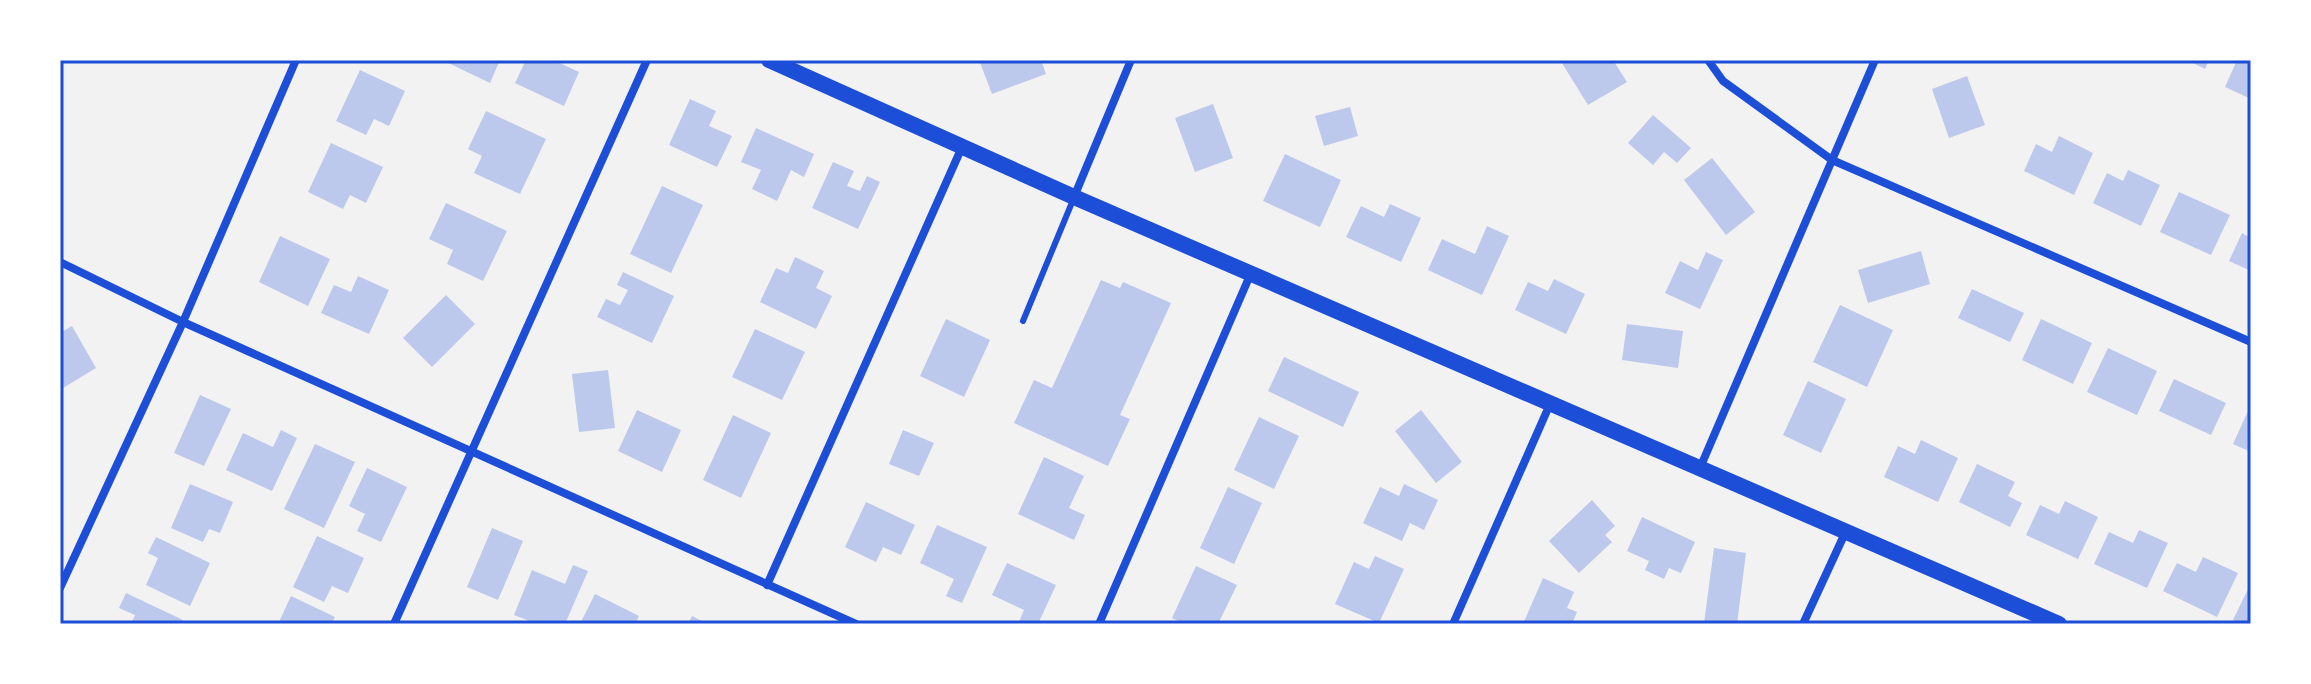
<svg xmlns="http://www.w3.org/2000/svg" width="2311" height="684" font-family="Rubik,sans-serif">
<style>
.building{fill:#bdc9ec}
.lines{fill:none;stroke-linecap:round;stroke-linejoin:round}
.service{stroke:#1d4ed8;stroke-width:6}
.minor{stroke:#1d4ed8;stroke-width:8}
.secondary{stroke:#1d4ed8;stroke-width:16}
.neatline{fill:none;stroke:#1d4ed8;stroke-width:3}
</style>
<rect width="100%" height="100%" fill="#f2f2f2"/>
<!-- building -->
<path class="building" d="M442,60H500L490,83Z
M526,60H553L579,72L564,106L515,83Z
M979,60H1041L1046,74L992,94Z
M1560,60H1613L1627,82L1588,105Z
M2187,60H2209L2205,69Z
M2237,60H2251V99L2225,87Z
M360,70L405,91L389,126L374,119L366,135L336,121Z
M1967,76L1985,125L1949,138L1932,89Z
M690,99L716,111L709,126L732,136L717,167L669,145Z
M1213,104L1233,158L1195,172L1175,118Z
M1350,107L1358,136L1324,146L1315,116Z
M486,111L546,139L520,194L474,173L482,156L468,149Z
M1653,115L1691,148L1677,163L1664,152L1653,165L1628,143Z
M756,128L814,154L804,177L791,170L777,201L752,189L761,170L741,162Z
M2059,136L2093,153L2074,195L2024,171L2036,144L2052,152Z
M331,143L383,167L366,203L350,195L343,209L308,192Z
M1285,154L1341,180L1320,227L1263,201Z
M1712,158L1755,212L1726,235L1684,180Z
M833,162L854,171L847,186L860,191L867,176L880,182L858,229L812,208Z
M2128,170L2160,185L2141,226L2093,203L2107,173L2123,181Z
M662,186L703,205L671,273L630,254Z
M2179,192L2230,215L2211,255L2160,232Z
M446,203L507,231L483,281L447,264L453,250L429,239Z
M1390,204L1421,218L1401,262L1346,237L1361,206L1384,217Z
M1487,226L1509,236L1482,295L1428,270L1442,239L1475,254Z
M2242,233L2251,238V271L2229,261Z
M280,236L330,259L308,306L259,282Z
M1921,251L1930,284L1868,303L1858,270Z
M1706,252L1723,260L1700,309L1665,293L1680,261L1698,270Z
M795,257L824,271L816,288L832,296L816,329L760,302L776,268L788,273Z
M623,272L674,296L652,343L597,317L606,299L620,305L628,290L617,285Z
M358,276L389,290L369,334L321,313L334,285L351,292Z
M1554,279L1585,294L1566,334L1515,310L1528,282L1548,291Z
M1101,280L1120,288L1123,282L1171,303L1120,415L1130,419L1108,466L1014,423L1034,380L1052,388Z
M1972,289L2024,313L2010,342L1958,318Z
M446,295L475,324L432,367L403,338Z
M1840,305L1893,330L1867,387L1813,362Z
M946,319L990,340L964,397L920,376Z
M2041,319L2092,343L2073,384L2022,360Z
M1627,324L1683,331L1678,368L1622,360Z
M72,326L96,368L63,388L60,333Z
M755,329L805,352L782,400L732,377Z
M2108,348L2157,371L2137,415L2087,392Z
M1284,357L1359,392L1343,427L1268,391Z
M608,370L615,428L579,432L572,374Z
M2174,379L2226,403L2211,435L2159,411Z
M1808,381L1846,399L1821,453L1783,435Z
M200,395L231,409L204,466L174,453Z
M637,410L681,430L662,472L618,451Z
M1421,410L1462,462L1436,483L1395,431Z
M2248,411L2251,412V452L2233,444Z
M733,415L771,433L741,498L703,480Z
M1259,417L1299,436L1274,489L1234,470Z
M281,430L297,438L272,491L226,470L243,433L273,447Z
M903,430L934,443L919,476L889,464Z
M1921,440L1958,458L1938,502L1884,477L1898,446L1915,454Z
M315,444L355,462L324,528L284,509Z
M1044,457L1084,476L1069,508L1085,515L1074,540L1018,514Z
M1977,464L2015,482L2008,496L2022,503L2010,527L1959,502Z
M367,468L407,487L381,542L357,531L365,514L349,506Z
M190,484L233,502L220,533L209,529L203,542L171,528Z
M1404,484L1438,500L1424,530L1410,523L1402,541L1363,523L1380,487L1399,496Z
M1228,487L1262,503L1234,564L1200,548Z
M1592,500L1615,526L1605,535L1612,542L1579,573L1549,541Z
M2065,501L2098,517L2078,559L2026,535L2040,505L2059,514Z
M866,502L915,525L901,555L883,547L876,562L845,547Z
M1642,517L1695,542L1681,573L1669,568L1664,579L1645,570L1649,561L1627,551Z
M937,525L987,547L962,603L946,596L954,579L920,563Z
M492,528L523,541L498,600L467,587Z
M2139,530L2168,543L2147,588L2094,564L2109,532L2133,543Z
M317,536L364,558L348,593L332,586L324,602L293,587Z
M156,537L210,563L190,606L146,585L158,558L148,553Z
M1714,548L1746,553L1737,624L1704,623Z
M1375,556L1404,569L1379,623L1335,604L1354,562L1369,569Z
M2203,557L2238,573L2217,617L2163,591L2177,563L2196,572Z
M1007,563L1056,585L1038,624H1018L1024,610L992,595Z
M573,565L588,571L565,624H537L514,615L532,570L565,584Z
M1196,566L1237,585L1218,624H1185L1172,618Z
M1543,578L1574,592L1567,608L1577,612L1572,624H1523Z
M2249,587L2251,624H2242L2233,620Z
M126,593L183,620L182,624H131L135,615L119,608Z
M595,594L639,616L635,624H580Z
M291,596L335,617L331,624H278Z
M692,616L708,624H688Z"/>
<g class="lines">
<!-- service -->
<path class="service" d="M1023,321L1073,200"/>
<!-- minor -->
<path class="minor" d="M1708,60L1723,81L1832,160L2251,342
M1074,197L1131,60
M60,262L183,322L856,624
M1700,468L1875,60
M767,585L962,147
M60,588L183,322L296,60
M394,624L647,60
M1099,624L1251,273
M1453,624L1550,404
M1803,624L1846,531"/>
<!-- secondary -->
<path class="secondary" d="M769,60L1074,197L2059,624"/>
</g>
<!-- border -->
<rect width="2311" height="684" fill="none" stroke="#ffffff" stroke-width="124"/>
<rect x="62" y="62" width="2187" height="560" class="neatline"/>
</svg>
